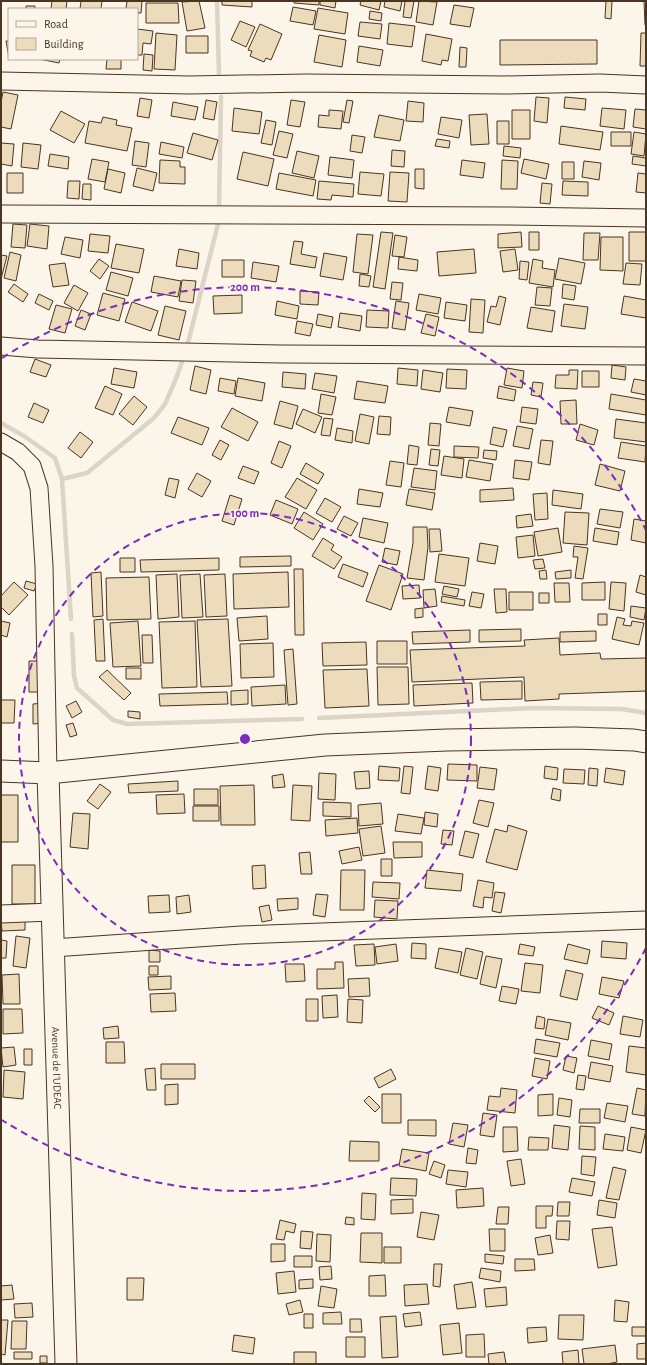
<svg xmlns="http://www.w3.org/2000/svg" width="647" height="1365" font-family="'Alegreya Sans',sans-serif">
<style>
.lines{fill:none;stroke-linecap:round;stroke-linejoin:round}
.stream{stroke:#dcd4c6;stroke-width:4.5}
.building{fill:#ecdcbc;stroke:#4a3520}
.minor-casing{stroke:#4a3520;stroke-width:19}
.major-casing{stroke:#4a3520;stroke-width:23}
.minor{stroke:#fbf6e9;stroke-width:17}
.major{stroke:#fbf6e9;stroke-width:21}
.ring{fill:none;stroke:#7b2cbf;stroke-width:2;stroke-dasharray:7 5}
.labels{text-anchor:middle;stroke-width:3;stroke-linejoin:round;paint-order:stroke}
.street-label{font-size:11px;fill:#4a3520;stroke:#fbf6e9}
.centre{fill:#7b2cbf;stroke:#fbf6e9;stroke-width:2}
.ring-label{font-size:12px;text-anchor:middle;font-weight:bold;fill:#7b2cbf;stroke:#fbf6e9;stroke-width:3;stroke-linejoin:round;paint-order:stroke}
</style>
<rect width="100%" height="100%" fill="#fbf6e9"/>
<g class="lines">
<!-- stream -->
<path class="stream" d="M217,1L219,74
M219,208L221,97
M188,343L218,224
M1,423L24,436L55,458L62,479L71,619
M62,479L87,473L154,418L165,404L175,381L182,362
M72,634L74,676L77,688L113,720L127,724L302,719
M319,718L534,708L622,709L646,713"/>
</g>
<!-- building -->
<path class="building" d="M52,1H67L66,9H51Z
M81,1H102L101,9H80Z
M127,1H142L141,13H137V9H126Z
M199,1L205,28L187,31L182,2Z
M222,1H252V7L222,5Z
M294,1H319V5L294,3Z
M320,1H336L335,8L320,5Z
M361,1H381L379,10L360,5Z
M385,1H402L400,11L384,7Z
M405,1H414L411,18L403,17Z
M419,1L437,2L433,25L416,22Z
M606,1H612L611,19L605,18Z
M644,1H646V25H645Z
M146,3H178L179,23H146Z
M454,5L474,8L470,27L450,24Z
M26,6H35V9H26Z
M293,7L316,11L313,25L290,21Z
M318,8L348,13L345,34L314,29Z
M370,11L382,13L381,21L369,19Z
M240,21L255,27L246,47L231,40Z
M360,22L382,24L380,39L358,36Z
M389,23L415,26L412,47L387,44Z
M260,24L282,34L271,60L266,58L264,62L250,56L252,51L248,50Z
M137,29L153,31L151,44L143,43L142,55H137Z
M156,33L177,35L175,70L154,69Z
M641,33H646V66H640Z
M426,34L452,39L448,61L442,60L441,65L422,61Z
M319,35L346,40L342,67L314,62Z
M186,36H208V53H186Z
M500,40H597V64L500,65Z
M6,41H9V58Z
M359,46L383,50L380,66L357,62Z
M460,47L467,48L466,67H459Z
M144,54L153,55L152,71L143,70Z
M39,59H60L59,63Z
M107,59H121V69H106Z
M3,92L18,95L11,129L1,127V102Z
M536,97L549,98L547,123L534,121Z
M565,97L586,99L585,110L564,108Z
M140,98L152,100L149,118L137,116Z
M206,100L217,102L214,120L203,118Z
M291,100L305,102L300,127L287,125Z
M347,100L353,101L349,123L343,122Z
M408,101L424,103L423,122L406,121Z
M173,102L198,107L195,120L171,116Z
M234,108L262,112L259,134L232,131Z
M602,108L626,110L624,129L600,126Z
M635,109L646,110V129L633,127Z
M329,110L343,111L341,129L318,127L319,115L329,116Z
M512,110H530V139H512Z
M61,111L85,124L74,143L50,130Z
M487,114L489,144L471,145L469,115Z
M379,115L404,120L400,141L374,137Z
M103,117L117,120L116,125L132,128L127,151L85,143L89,121L101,123Z
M441,117L462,120L459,138L438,134Z
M266,120L276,122L272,145L261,143Z
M497,121H509V144H497Z
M561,126L603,132L600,150L559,144Z
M279,131L293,134L287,158L273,155Z
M611,132H631V146H611Z
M634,132L646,134L644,156L631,154Z
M193,133L218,140L212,160L187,153Z
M352,135L365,137L362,153L350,151Z
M437,139L450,141L449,148L435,146Z
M135,141L149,143L146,167L132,165Z
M161,142L184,147L182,158L159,154Z
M1,143L14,144L12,166L1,164Z
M23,143L41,145L38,169L21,167Z
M504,146L521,148L520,158L503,156Z
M392,150L405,151L404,167L391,166Z
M297,151L319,156L314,178L292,173Z
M243,152L274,159L268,186L237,179Z
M50,154L69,157L68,169L48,166Z
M633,156L646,158V166L632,164Z
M330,157L354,160L352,178L328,175Z
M92,159L109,162L105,182L88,179Z
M524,159L549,164L546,179L521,173Z
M160,160L180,161V167H185V184L159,183Z
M462,160L485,163L483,178L460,175Z
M502,160L518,161L517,189H501Z
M584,161L601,163L599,180L582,177Z
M562,162H574V179H562Z
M137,168L157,173L153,191L133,186Z
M108,169L125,173L121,193L104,189Z
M415,169H424V189L415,188Z
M360,172L384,174L381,196L358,194Z
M390,172L409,173L407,202L388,201Z
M7,173H23V193H7Z
M279,173L316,180L313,196L276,189Z
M638,173L646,174V193L636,192Z
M68,181H80L79,199L67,198Z
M319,181L354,184L353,197L332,195L331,200L317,199Z
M563,181L588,182V196L562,195Z
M542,183L552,184L550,204L540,203Z
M83,184H91V200L82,199Z
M13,224L27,225L25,248L11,247Z
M30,224L49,226L47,249L27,246Z
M381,232L393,233L385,289L373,287Z
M521,232L522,247L498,248V234Z
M529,232H539V250H529Z
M629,232H646V261H629Z
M584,233H600L598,260H583Z
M90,234L110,236L108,253L88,251Z
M357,234L373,235L368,274L353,272Z
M395,235L407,237L404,257L392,256Z
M65,237L83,240L80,258L61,254Z
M601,237H623V271L600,270Z
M294,241L303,242L301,254L317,257L315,268L290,264Z
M116,244L144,249L139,273L111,268Z
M179,249L199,253L197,269L176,266Z
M474,249L476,273L439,276L437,252Z
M515,249L518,270L503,272L500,251Z
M10,252L21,255L16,281L4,278Z
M324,253L347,257L343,280L320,276Z
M1,255L7,256L1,279Z
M399,257L418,260L417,271L398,269Z
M559,258L585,263L581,284L555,279Z
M99,259L109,266L100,279L90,271Z
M533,259L543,261L542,268L555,270L553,287L529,283Z
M222,260H244V277H222Z
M520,261L529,262L527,280L519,279Z
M253,262L279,266L276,282L251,278Z
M65,263L69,285L53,287L49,265Z
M626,263L642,264L640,285L623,284Z
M111,272L133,278L128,296L106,290Z
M360,274L371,276L369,287L359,286Z
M154,276L181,281L178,297L151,292Z
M182,280L196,281L193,303L179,301Z
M392,282L403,283L401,300L390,299Z
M14,284L28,294L23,302L8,292Z
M563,284L576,286L574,300L562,298Z
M74,285L88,293L78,311L64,303Z
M537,287L552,288L550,306L535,305Z
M300,291L319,292L318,305L300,304Z
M103,293L125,299L119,321L97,315Z
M39,294L53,301L49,310L35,303Z
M419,294L441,298L438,314L416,310Z
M242,295V313L214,314L213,296Z
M499,296L506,298L500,325L487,322L491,306L496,307Z
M624,296L646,300V318L621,314Z
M471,299L485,300L483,333L469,332Z
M277,301L299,306L297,319L275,315Z
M396,301L409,303L405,330L392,328Z
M132,302L158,311L151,331L125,322Z
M446,302L467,305L465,321L444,318Z
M564,304L588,307L585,329L561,326Z
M56,305L72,309L65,333L49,329Z
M165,306L186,311L179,340L158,335Z
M531,307L555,311L552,332L527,328Z
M81,310L91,314L85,330L75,326Z
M367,310L389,311L388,328L366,327Z
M340,313L362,316L360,331L338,327Z
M318,314L333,317L331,328L316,325Z
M426,314L439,317L435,336L421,333Z
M297,321L313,324L310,336L295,333Z
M35,359L51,365L46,377L30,372Z
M612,365L626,367L625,380L611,378Z
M195,366L211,370L206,394L190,390Z
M114,368L137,372L134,388L111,384Z
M398,368L418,370L417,386L397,384Z
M507,368L524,371L522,388L504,385Z
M447,369L467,370L466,389L446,388Z
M423,370L443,373L440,392L421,389Z
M569,370H578L577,389L555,388L556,375H569Z
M582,371H599V387H582Z
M283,372L306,374L305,389L282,387Z
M315,373L337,376L334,393L312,389Z
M220,378L236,381L234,394L218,391Z
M238,378L265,383L262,401L235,396Z
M634,379L646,381V395L631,392Z
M357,381L388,386L385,403L354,399Z
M533,382L543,383L541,397L531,395Z
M105,386L122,394L113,415L95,408Z
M499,386L516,390L514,401L497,398Z
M321,394L336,397L332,415L318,413Z
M611,394L646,400V415L609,409Z
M134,396L147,407L133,425L119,414Z
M576,400L577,424H561L560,401Z
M280,401L298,406L292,429L274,424Z
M34,403L49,410L43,423L28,417Z
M449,407L473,411L470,426L446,422Z
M522,407L538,409L536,424L520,422Z
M232,408L258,422L248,441L221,427Z
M303,409L322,417L315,433L296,424Z
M360,414L374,417L369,444L355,441Z
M379,416L391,417L390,435L377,434Z
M178,417L209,428L202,445L171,433Z
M324,418L333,419L330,436L321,435Z
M616,419L646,423V442L614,438Z
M430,423L441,424L439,446L428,445Z
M580,424L598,430L594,445L576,440Z
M517,426L533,429L529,449L513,446Z
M493,427L507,430L503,447L490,444Z
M337,428L353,431L352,443L335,440Z
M80,432L93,442L81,458L68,448Z
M220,440L229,445L221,460L212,455Z
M541,440L553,441L550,465L538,463Z
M279,441L291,446L282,468L271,463Z
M621,442L646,446L645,462L618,458Z
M409,445L419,447L417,465L407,464Z
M454,446L479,447L478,458L454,457Z
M431,449L440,450L438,466L429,465Z
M484,450L497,451L496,460L483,458Z
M444,456L464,459L462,478L441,475Z
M469,460L493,464L490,481L466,477Z
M515,460L532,462L529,480L513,478Z
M390,461L404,463L401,487L386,485Z
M306,463L324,474L318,484L300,474Z
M600,464L625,471L620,491L595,485Z
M243,466L259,472L254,484L238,478Z
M414,468L437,471L435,490L411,487Z
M197,473L211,481L202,497L188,489Z
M169,478L179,480L175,498L165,495Z
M297,478L317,490L306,509L285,497Z
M513,488L514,500L480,502V490Z
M359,489L383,493L380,507L357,504Z
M409,489L435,493L432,510L406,505Z
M553,490L583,494L581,509L552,505Z
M547,493L548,519L535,520L533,494Z
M230,495L242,499L234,525L222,521Z
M325,498L341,507L332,522L316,513Z
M276,500L298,509L292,524L270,515Z
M600,509L623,512L620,528L597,524Z
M304,512L323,524L313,540L294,528Z
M565,512L589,513L587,545L563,543Z
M531,514L533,526L517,528L516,516Z
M344,516L358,523L351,536L337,529Z
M363,518L388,523L384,543L359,537Z
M634,519L646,521V543L631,540Z
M413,527H427L428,547L424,580L407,578L413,543Z
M558,528L562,552L538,556L534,532Z
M595,528L619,532L617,545L593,541Z
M429,529H440L442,551L430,552Z
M533,535L535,556L518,558L516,537Z
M323,538L334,545L331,550L342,557L334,569L312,556Z
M480,543L498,546L495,564L477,561Z
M574,546L588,548L583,579L575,578L578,557H573Z
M385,548L400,551L397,565L382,562Z
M439,554L469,558L465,586L435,582Z
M291,556V566L240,567V557Z
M120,558H135V572H120Z
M219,558V570L141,572L140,560Z
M543,559L545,568L535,569L533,560Z
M343,564L368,573L363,587L338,577Z
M379,565L403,574L391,610L366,601Z
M294,569H303L304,635H295Z
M546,570L547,579H540L539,571Z
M571,570V578L556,579L555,572Z
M101,572L103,616L93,617L91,573Z
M288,572L289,607L234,609L233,574Z
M177,574L179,617L158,619L156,575Z
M200,574L203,617L182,618L180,575Z
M225,574L227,616L206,617L204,575Z
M640,575L646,577V595L636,592Z
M149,577L151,619L107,620L106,578Z
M26,581L37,584L34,591L24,588Z
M14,582L28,595L9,615L1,607V596Z
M605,582V600H582V583Z
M611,582L626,583L624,611L609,609Z
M554,583H569L570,602H555Z
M419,585L420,598L403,599L402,586Z
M444,586L459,589L457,597L442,594Z
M435,589L437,606L424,608L423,590Z
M494,589H506L507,612L496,613Z
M472,592L484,594L481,608L469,606Z
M509,592H533V610H509Z
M539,593H549V603H539Z
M442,596L465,600L464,606L441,602Z
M631,606L646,608L644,620L630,617Z
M423,608V617L415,618V609Z
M598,614H607V625H598Z
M267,616L268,639L239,641L237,618Z
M617,617L625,619L623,625L631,626L632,621L644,623L639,645L612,639Z
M103,619L105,661H96L94,620Z
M228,619L232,686L201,687L197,620Z
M1,621L10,623L7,637L1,635Z
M138,621L141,666L113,667L110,623Z
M195,621L197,687L162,688L159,622Z
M521,629V641L479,642V630Z
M470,630V642L413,644L412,632Z
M596,631V641L560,642V632Z
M142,635H152L153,663H143Z
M559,638L560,655L600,653L601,659L646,658V691L559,694V699L525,701L524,677L412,682L410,650L525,646L524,640Z
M377,641H407V664H377Z
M366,642L367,665L323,666L322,643Z
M273,643L274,677L241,678L240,644Z
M293,649L297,704L288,705L284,650Z
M29,661H42V692H29Z
M377,667H408L409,704L378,705Z
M126,668H141V679H126Z
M367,669L369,706L325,708L323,670Z
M107,670L131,693L124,700L99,677Z
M522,681V699L481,700L480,682Z
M472,683L473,703L414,706L413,685Z
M285,685L286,704L252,706L251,687Z
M248,690V704L231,705V691Z
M227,692L228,704L160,706L159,694Z
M1,700H15L14,723H1Z
M76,701L82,712L72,718L66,706Z
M44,703V723L33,724V704Z
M128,711L140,712V719L128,717Z
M73,723L77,735L70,737L66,725Z
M448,764L477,765V781L447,780Z
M379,766L400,768L399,781L378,780Z
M404,766L413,767L410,794L401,793Z
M428,766L441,768L438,791L425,789Z
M545,766L558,768L557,780L544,778Z
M480,767L497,769L494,790L477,788Z
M589,768L598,769L597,786L588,785Z
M606,768L625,771L623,785L604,782Z
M564,769L585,770L584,784L563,783Z
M369,771L370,788L356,789L354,772Z
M319,773L336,774L335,800L318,799Z
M283,774L285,787L273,788L272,776Z
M178,781V791L129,793L128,784Z
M100,784L111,792L98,809L87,801Z
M254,785L255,825H221L220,786Z
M293,785L312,786L310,821L291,820Z
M553,788L561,790L560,801L551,799Z
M194,789H218V805H194Z
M184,794L185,813L157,814L156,795Z
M1,795H18V842H1Z
M479,800L494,803L488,827L473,823Z
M323,802L351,803V817L323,816Z
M381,803L383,824L359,826L358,805Z
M193,806H219V821H193Z
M425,812L438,814L437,827L424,825Z
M73,813L90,814L88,849L70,847Z
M398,814L424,818L421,834L395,831Z
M357,818L358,833L326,836L325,820Z
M508,825L527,831L517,870L486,862L495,829L507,832Z
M381,826L385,853L363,856L359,829Z
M443,830L454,831L452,845L441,844Z
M465,831L479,834L473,858L459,855Z
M393,842H422V857L394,858Z
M359,847L362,860L342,864L339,851Z
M310,852L312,874H301L299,853Z
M381,859H392V876H381Z
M12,865H35V904H12Z
M265,865L266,888L253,889L252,866Z
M341,870H365L364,910H340Z
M427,870L463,874L461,891L425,888Z
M478,880L494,883L492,898L484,897L483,908L473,906Z
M373,882L400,883L399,899L372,897Z
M495,892L505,893L501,913L492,911Z
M316,894L328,895L325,917L313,915Z
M169,895L170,912L149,913L148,896Z
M189,895L191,912L177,914L176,897Z
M298,898V909L278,911L277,899Z
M375,900L398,901L397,919L374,917Z
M269,905L272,920L262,922L259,907Z
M25,920V930L2,931L1,921Z
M16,936L30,938L26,968L13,966Z
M1,940L7,941L6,958H1Z
M602,941L627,943L626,959L601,957Z
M412,943L426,944V959L411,958Z
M374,944L375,965L356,966L354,945Z
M396,944L398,961L377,964L375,947Z
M520,944L535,947L533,956L518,954Z
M568,944L590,950L587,964L564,959Z
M439,948L462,952L458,973L435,968Z
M466,948L483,952L477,979L460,975Z
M149,950L160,951V962H149Z
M486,956L502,959L496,988L480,984Z
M335,962H343L344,988L317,989V969H335Z
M525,963L543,965L540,993L521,991Z
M285,964H304L305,981L286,982Z
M149,966H158V975H149Z
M566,970L583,974L577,1000L560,996Z
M19,974L20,1004H3L2,975Z
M171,976V989L149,990L148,977Z
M602,977L624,981L619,998L599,994Z
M369,978L370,996L349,997L348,979Z
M502,986L519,989L516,1004L499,1001Z
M175,993L176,1011L151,1012L150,994Z
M337,995L338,1017L323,1018L322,996Z
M306,999H318V1021H306Z
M348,999L363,1000L362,1023L347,1022Z
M598,1006L614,1013L609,1025L592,1018Z
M3,1009H22L23,1033L3,1034Z
M537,1016L545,1018L544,1029L535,1028Z
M623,1016L643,1020L640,1037L620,1034Z
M548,1019L571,1023L568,1040L545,1035Z
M118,1026L119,1038L104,1039L103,1028Z
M536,1039L560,1043L557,1057L534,1053Z
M591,1040L612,1044L609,1060L588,1056Z
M106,1042H124L125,1063H106Z
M629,1046L646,1048V1075L626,1072Z
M14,1047L16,1065L3,1067L1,1048Z
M24,1049H32V1065H24Z
M566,1056L577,1058L574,1073L563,1070Z
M535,1058L550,1061L547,1079L532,1076Z
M591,1062L613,1066L610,1082L588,1078Z
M161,1064H195V1079H161Z
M155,1068L156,1090H147L145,1069Z
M391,1069L396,1079L379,1088L374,1078Z
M4,1070L25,1072L23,1099L3,1097Z
M578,1075L586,1076L584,1090L576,1089Z
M178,1084V1104L165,1105V1085Z
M501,1088L517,1090L515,1113L487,1110L489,1096L500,1097Z
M637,1088L646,1090L645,1116L632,1114Z
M382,1094H401V1123H382Z
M553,1094V1115L538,1116V1095Z
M369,1096L380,1107L375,1112L364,1101Z
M559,1098L572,1100L570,1117L557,1115Z
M607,1103L628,1106L625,1122L604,1118Z
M580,1109H600V1123H579Z
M483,1113L497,1115L494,1137L480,1135Z
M408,1120H436V1136L408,1135Z
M453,1123L468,1125L464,1147L449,1144Z
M554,1125L570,1127L568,1150L552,1148Z
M580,1126L595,1127V1150L579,1149Z
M503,1127H517L518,1151L503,1152Z
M631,1127L646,1130L641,1153L627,1150Z
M605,1134L625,1137L623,1151L603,1149Z
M529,1137L549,1138L548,1150H528Z
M350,1141L379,1142V1161H349Z
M468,1148L478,1150L476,1164L466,1163Z
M402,1149L429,1153L426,1171L399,1166Z
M582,1156L596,1157L594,1176L581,1174Z
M521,1159L525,1184L511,1186L507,1161Z
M434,1161L445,1165L441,1178L429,1174Z
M613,1167L626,1170L619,1200L606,1198Z
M448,1170L468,1172L466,1187L446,1184Z
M391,1178L417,1179L416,1196L390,1195Z
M572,1178L595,1182L592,1196L569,1192Z
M483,1188L484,1206L457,1208L456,1190Z
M362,1193L376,1194L375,1220L361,1219Z
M413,1199V1213L391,1214V1200Z
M599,1200L617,1203L615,1218L597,1215Z
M558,1202H570L569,1216H557Z
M536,1206H553L552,1216H546V1228H536Z
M498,1207H509L508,1224H496Z
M421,1212L439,1215L434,1240L417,1237Z
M346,1217L354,1218V1225L345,1224Z
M280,1220L296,1224L294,1233L286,1231L284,1240L276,1239Z
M557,1221H570L569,1240L556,1239Z
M612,1227L617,1265L598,1268L592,1229Z
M489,1229H505V1251H490Z
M301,1231L313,1232L311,1249L300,1248Z
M361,1233H382V1263L360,1262Z
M317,1234L331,1235L330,1262L316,1261Z
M550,1235L553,1253L538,1255L535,1238Z
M271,1244H285V1261L271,1262Z
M384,1247H401V1263H384Z
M485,1254L504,1256L503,1264L485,1262Z
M294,1256H312V1267H294Z
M515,1259H534L535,1270L515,1271Z
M434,1264H442L440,1287L433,1286Z
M331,1266L332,1279L320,1280L319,1267Z
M481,1268L501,1271L500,1282L479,1278Z
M294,1271L296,1292L278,1294L276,1273Z
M385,1275L386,1296H369V1276Z
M127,1278H144L143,1300H127Z
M313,1279V1288L299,1289V1280Z
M472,1282L476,1307L457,1309L454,1285Z
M427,1284L429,1304L405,1306L404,1285Z
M12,1285L14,1299L1,1300V1286Z
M321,1286L337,1289L334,1308L318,1306Z
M506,1287L507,1305L486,1307L484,1289Z
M300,1300L303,1312L289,1315L286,1304Z
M615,1300L629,1302L627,1322L614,1321Z
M32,1303L33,1317L15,1318L14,1304Z
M341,1312L342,1324H323V1313Z
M420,1312L422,1325L405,1327L403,1314Z
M304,1314H313V1328H304Z
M559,1315H584L583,1340L558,1339Z
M396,1316L398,1357L382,1358L380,1317Z
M350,1319H361L362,1332H350Z
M1,1320H8L5,1355L1,1354Z
M12,1321H27L26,1349H11Z
M459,1323L462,1353L443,1355L440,1325Z
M546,1327L547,1341L528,1343L527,1328Z
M632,1327H646V1336H632Z
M484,1334L485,1357H466V1335Z
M234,1335L255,1338L253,1354L232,1351Z
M346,1337H365V1357H346Z
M646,1343V1359H637V1344Z
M615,1345L617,1362L607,1364H584L582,1349Z
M578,1350L579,1364H563L562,1352Z
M14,1352H32V1359H14Z
M294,1352H316V1364H294Z
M504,1352L506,1364H489L488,1354Z
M40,1356H47V1363H40Z"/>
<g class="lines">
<!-- minor casing -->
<g class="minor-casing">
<path id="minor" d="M1,81L189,85L306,83L504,85L600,83L646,85
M1,214L510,216L646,218
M1,346L38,349L282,354L646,356
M1,442L18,452L32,466L39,488L44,566L48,773
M1,914L52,912
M53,948L241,935L646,920"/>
</g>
<!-- major casing -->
<g class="major-casing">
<g id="major">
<path d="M1,771L48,773L325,745L447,740L575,738L634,740L646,742"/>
<path id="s1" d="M48,773L66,1364"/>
</g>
</g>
<!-- minor -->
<use href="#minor" class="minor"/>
<!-- major -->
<use href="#major" class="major"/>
</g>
<!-- distance rings -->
<g class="ring">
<circle cx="245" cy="739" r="226"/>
<path d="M646 948A452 452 0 0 1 2 1120M2 358A452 452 0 0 1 646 530"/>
</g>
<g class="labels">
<!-- street labels -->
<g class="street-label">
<text dy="4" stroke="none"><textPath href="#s1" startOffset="295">Avenue de I'UDEAC</textPath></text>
</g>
</g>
<circle cx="245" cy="739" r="6" class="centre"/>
<g class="ring-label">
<text x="245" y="291">200 m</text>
<text x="245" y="517">100 m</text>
</g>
<!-- border -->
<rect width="647" height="1365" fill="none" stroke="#4a3520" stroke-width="4"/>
<!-- legend -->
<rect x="8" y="8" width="130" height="52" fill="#fbf6e9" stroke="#b4a999"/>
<rect x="16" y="21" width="20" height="6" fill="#fbf6e9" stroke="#b4a999"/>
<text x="44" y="28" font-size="12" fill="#4a3520">Road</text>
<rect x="16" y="38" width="20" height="12" fill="#ecdcbc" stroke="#b4a999"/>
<text x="44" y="48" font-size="12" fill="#4a3520">Building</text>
</svg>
